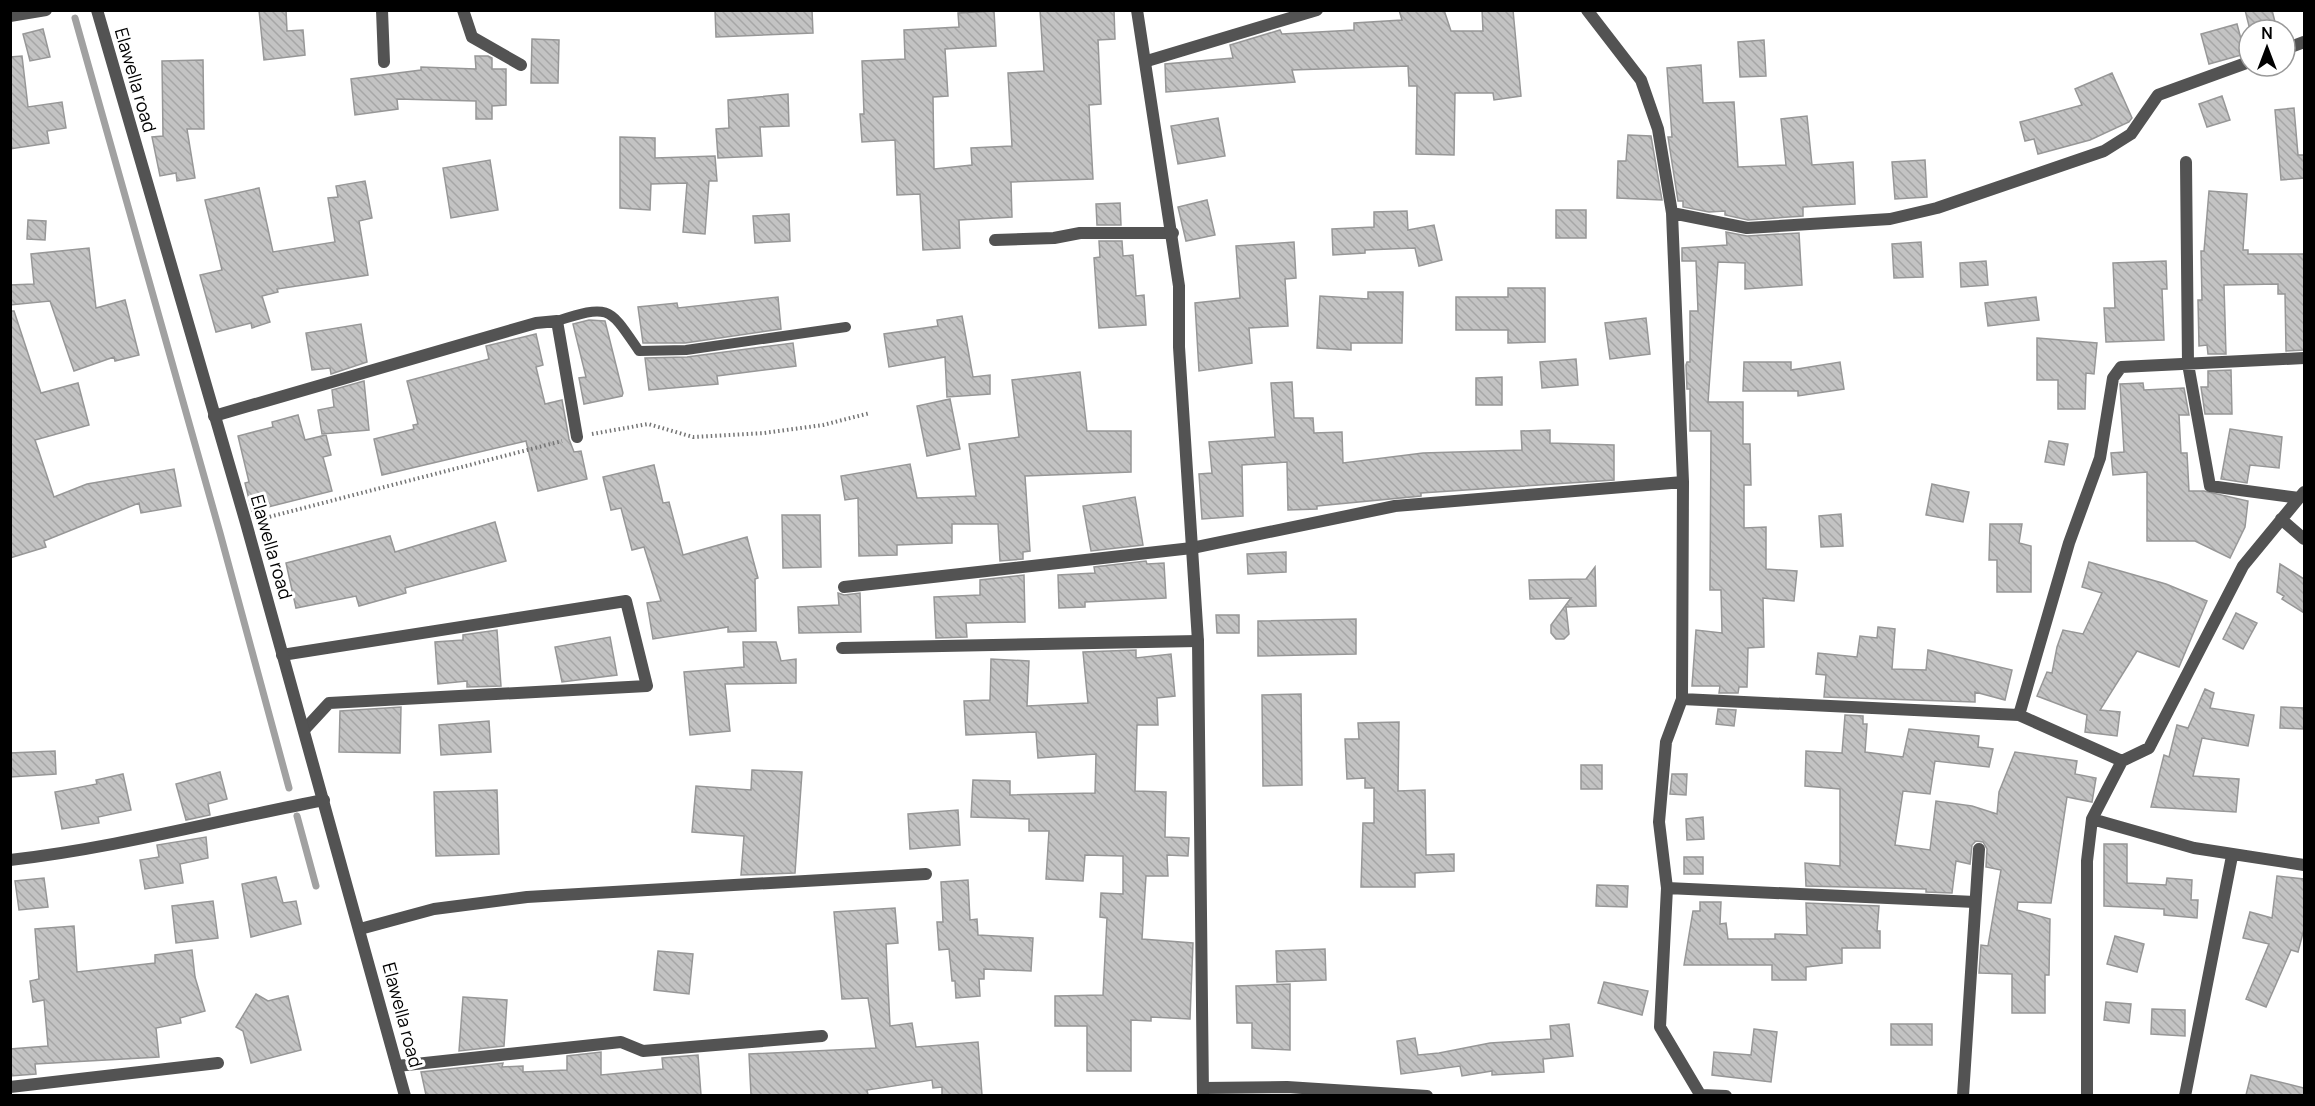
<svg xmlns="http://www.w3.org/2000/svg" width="2315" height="1106" font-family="Manrope,sans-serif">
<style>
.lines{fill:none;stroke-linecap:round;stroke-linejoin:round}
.stream{stroke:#a1a1a1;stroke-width:7}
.building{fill:url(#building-back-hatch);stroke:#979797;stroke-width:1.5}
.path{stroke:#757575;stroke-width:4;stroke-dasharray:1.5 3;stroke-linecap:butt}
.service{stroke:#535353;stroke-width:10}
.minor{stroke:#535353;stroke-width:12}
.tertiary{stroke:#535353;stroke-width:12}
.labels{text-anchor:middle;stroke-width:6;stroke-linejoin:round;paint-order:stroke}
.street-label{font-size:18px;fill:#000;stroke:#fff}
</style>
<defs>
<pattern id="building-back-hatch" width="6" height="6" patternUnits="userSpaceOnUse" patternTransform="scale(1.5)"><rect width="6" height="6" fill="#c3c3c3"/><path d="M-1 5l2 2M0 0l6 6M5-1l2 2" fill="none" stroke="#a6a6a6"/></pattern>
</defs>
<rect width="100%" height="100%" fill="#fff"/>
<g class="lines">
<!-- stream -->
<path class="stream" d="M75,18L220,533L289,788
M297,816L316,886"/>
</g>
<!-- building -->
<path class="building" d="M259,10H286L287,31L303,30L305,55L264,60Z
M715,10H812L813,33L716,37Z
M1040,10H1114L1115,39L1098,40L1101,104L1089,105L1093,179L1011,182L1012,217L959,220L960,248L923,250L920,194L897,195L895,140L862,142L860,114H864L862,61L905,59L904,30L959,27L958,13L994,11L996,46L945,49L948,96L933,97L934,169L972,165L971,148L1012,146L1008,73L1044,71Z
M1399,10H1444L1451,31H1483L1482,10H1513L1521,96L1494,100L1493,93H1455L1454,155L1416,154L1417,86H1409L1408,66L1292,70L1295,82L1166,92L1165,64L1233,58L1230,45L1280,30L1282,34L1354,30V23L1402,20Z
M2245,10H2272L2277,30H2250Z
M2237,24L2245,54L2209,64L2201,34Z
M43,29L50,57L30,61L23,34Z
M532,39L559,40L558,83H531Z
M1764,40L1766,76L1740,77L1738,42Z
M22,56L28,107L62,102L66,128L47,131L49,143L10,149V57Z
M475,56H488L492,58V69H506V105L492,106V119H476V101L397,99L398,109L355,115L351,79L421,70V67L476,69Z
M203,60L204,129H187L195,178L177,181L176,173L160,176L152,137L163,136L162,61Z
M1701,65L1703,103L1734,102L1738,167L1786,165L1781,119L1807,116L1812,165L1853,162L1855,204L1803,207V216L1748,220L1725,215V211L1709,212L1683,207V201H1678L1668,137H1672L1667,68Z
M2112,73L2132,118L2129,122L2090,140L2038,154L2034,139L2025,141L2020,122L2082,105L2075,89Z
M788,94L789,126L760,127L762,156L718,158L716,129L729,128L728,100Z
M2222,96L2230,120L2207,127L2199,104Z
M2294,108L2298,155H2304V178L2281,180L2275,110Z
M1218,118L1225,156L1178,164L1171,126Z
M1628,135L1651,136L1662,200L1617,198L1618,161H1626Z
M620,137L655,138V158L715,156L717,181H709L705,234L683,232L687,183L651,184L650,210L620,208Z
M490,160L498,210L451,218L443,168Z
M1925,160L1927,197L1895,199L1892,162Z
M365,181L372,218L359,221L368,275L277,289L278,292L262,296L270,322L252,328L251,323L216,332L200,275L222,270L205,200L259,188L273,252L335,242L328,198L338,197L336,186Z
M2209,191L2247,194L2243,250H2248V254H2304V350L2286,351L2285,294H2278V284L2224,285L2226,354H2208L2207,345L2199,346L2198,300H2202L2201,251H2204Z
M1207,200L1215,235L1186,241L1178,207Z
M1120,203L1121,225H1097L1096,204Z
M1556,210H1586V238H1556Z
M1407,211L1408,230L1434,225L1442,260L1419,266L1415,248L1365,250V253L1333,255L1332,229L1374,227V212Z
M789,214L790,241L755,243L753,216Z
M28,220L46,221L45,240L27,239Z
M1726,232L1747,236L1799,233L1802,285L1745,289V263L1718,262L1708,402H1743V444H1750L1751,485H1744V528L1766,527V569L1797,571L1794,601L1763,598L1764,647L1748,648L1747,687H1739L1738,693H1719L1720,686H1692L1696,630L1722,633L1721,590H1710L1711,431H1690V389H1687L1686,365L1687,362H1690V311H1698L1696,261H1682V248L1727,245Z
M1099,241H1122L1123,256L1133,255L1136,296L1144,295L1146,325L1099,328L1094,258L1100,257Z
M1294,242L1296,278L1285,279L1288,326L1249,328L1252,363L1199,371L1195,303L1240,298L1236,246Z
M1921,242L1923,277L1894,278L1892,244Z
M89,248L96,308L125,300L139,355L115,361L114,357L74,371L50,301L10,305V285L34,284L31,254Z
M1986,261L1988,285L1961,287L1960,263Z
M2166,261L2167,289H2162L2164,340L2106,342L2104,308H2115L2113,263Z
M1508,288H1545V342L1508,343V330H1456V297H1508Z
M1368,292H1403L1402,343H1351V350L1317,348L1320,296L1368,299Z
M778,297L781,329L685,343H643L638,307L677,303L678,308Z
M2036,297L2039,320L1988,326L1985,303Z
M10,311H14L41,393L78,383L89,425L35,440L54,497L87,484L174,469L181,506L141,513L139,503L44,541L46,547L10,558Z
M962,316L973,377L990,375V394L947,397L945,357L889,367L884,334L938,326L937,320Z
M1646,318L1650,354L1610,359L1605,323Z
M589,320L605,321L623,393L622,396L584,404L579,378L586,377L573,324Z
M361,324L367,362L331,374L330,368L312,370L306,333Z
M536,334L543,365L536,367L545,404L562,400L569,439L574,452L581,451L587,479L538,491L526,441L382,475L374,439L414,429L413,425L418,424L407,381L489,359L486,346Z
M2037,338L2097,343L2094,374L2086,373L2085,409H2058V380H2037Z
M793,343L796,366L717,376L718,384L649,390L645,358L687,357Z
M1576,359L1578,385L1542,388L1540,362Z
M1744,362H1791V370L1840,362L1844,389L1798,396V391H1743Z
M2231,370L2232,414H2205L2201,387H2208V371Z
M1080,372L1087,431H1131V472L1025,476L1030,551L1023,552V559L1000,561L998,524H952V543L897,545V555L859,556L858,498L845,500L841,476L910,464L917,498L976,496L969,444L1019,437L1012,380Z
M1502,377V405H1476V378Z
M364,381L369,430L322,434L318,410L334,407L332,390Z
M1292,382L1294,418H1313L1314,433L1342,432L1343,463L1423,453L1522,450L1521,431L1550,430V443L1614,445V480L1421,493V496L1317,506V509L1288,510L1287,462L1242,465L1243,516L1202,519L1199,474L1212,473L1209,442L1275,437L1271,383Z
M2143,383L2144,390L2184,388L2189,415H2179L2181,453H2187L2189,491H2204L2248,501L2245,527L2230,558L2195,541H2147V472L2113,475L2111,453L2124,452L2120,384Z
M950,399L960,449L927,456L917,406Z
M298,415L305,440L326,435L331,455L323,457L332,491L252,511L245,483L249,482L238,436L273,427L272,422Z
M2230,429L2282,437L2279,468L2250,465L2247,483L2221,479Z
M2049,441L2068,444L2064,465L2045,462Z
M654,465L663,503L669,502L683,555L747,537L758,578L755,579L756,631L728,632V627L653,639L647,603L661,601L644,547L632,550L621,508L611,510L603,477Z
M1932,484L1969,492L1963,522L1926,515Z
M1135,497L1143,545L1091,551L1083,506Z
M1841,514L1843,546L1821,547L1819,516Z
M782,515H820L821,567L783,568Z
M495,522L506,561L405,588L406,593L359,606L356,596L296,608L286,563L390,536L395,552Z
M1990,524H2022L2019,543L2031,546V592H1997V560H1989Z
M1286,552V572L1248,574L1247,554Z
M1146,561L1147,564L1164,563L1166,598L1085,602V607L1059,608L1058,575L1095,573L1094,567Z
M2089,562L2166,584L2207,601L2179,667L2137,651L2100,710L2120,712L2117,736L2085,732L2087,715L2037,696L2047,672L2052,673L2057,647L2063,630L2083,634L2102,593L2082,587Z
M2280,564L2304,579V613L2282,599L2284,596L2277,592Z
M1595,567L1596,606L1566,607L1569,634L1564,639H1556L1551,633V625L1571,598L1530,599L1529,580L1586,579Z
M1024,575L1025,622L966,623L967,637L936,638L934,597L980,595V580Z
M838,593L844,595L860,593L861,632L799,633L798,607L839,605Z
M2236,613L2257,623L2243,649L2223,639Z
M1216,615H1239V633H1217Z
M1356,619V654L1258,656V621Z
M1878,627L1895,629L1892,669L1926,670L1928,650L2012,670L2005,700L1975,692V702L1824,697L1826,675L1816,674L1818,653L1857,657L1860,636L1877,638Z
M497,630L501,686L467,687V681L438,684L435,642L463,640V635Z
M610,637L617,675L562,682L555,647Z
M743,642H776L781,661L796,659V683L725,684L730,731L690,735L684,672L744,667Z
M1136,650V658L1171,654L1175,696L1157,698L1158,725H1137L1135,791L1166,792L1165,837L1189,838L1188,856L1167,855L1168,876H1146L1142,939L1193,943L1190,1019L1151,1017V1021L1131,1020V1071H1087V1026H1055V996L1103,995L1107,918L1100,917L1101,893L1123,894V856L1085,855L1083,881L1046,879L1049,831H1029V819L971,817L973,780L1010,781V795L1095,793L1096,754L1038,758L1036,732L966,735L964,701L990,700L991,659L1029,661L1027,706L1088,703L1083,652Z
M2205,689L2214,693L2210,708L2254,715L2248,746L2202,738L2193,776L2239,779L2236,812L2151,807L2164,755L2169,757L2177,725L2188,728Z
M1301,694L1302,785L1263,786L1262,695Z
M401,707L400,753L339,752L340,711Z
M2281,707L2304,708V729L2280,728Z
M1718,709L1736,710L1734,726L1716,724Z
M1845,715L1863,716V724H1867L1865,752L1903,757L1909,729L1979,736L1978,747L1993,749L1989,767L1935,761L1930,794L1903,791L1895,845L1930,850L1936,801L1972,806L1997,814L1999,792L2015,752L2077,761L2075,774L2096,778L2092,802L2067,797L2051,903L2018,902L2017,910L2050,919L2049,975H2045V1013H2012V974L1979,973L1981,945L1988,946L2001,870L1986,867L1987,849L1983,842L1976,841L1972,845L1970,864L1956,861L1952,893L1926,892V889L1806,886L1805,863L1840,866V789L1805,786L1806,751L1842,753Z
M489,721L491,752L441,755L439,725Z
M1399,722L1398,791L1425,790L1426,855L1454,854V871L1415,873V887H1361L1363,823H1374V788H1365V778L1347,779L1345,739H1359L1358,723Z
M55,751L56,774L10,777V753Z
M1581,765H1602V789H1581Z
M752,770L802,772L795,873L741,875L744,836L692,832L696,786L751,790Z
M220,772L227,799L208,804L210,815L186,820L176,784Z
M123,774L131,810L98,817L99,823L62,829L55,792L97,784L96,780Z
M1672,774H1687L1686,795L1670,794Z
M497,790L499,854L436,856L434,792Z
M958,810L960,845L910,849L908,814Z
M1703,817L1704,839L1687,840L1686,819Z
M206,837L208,858L180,864L183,883L145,889L140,860L159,857L157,845Z
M2104,844H2127V883L2166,885L2167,878L2192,880L2191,900H2198L2197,918L2164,915V909L2104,906Z
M1684,857H1703V874H1684Z
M2277,876L2304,879V929L2298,952L2291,950L2266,1007L2246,999L2269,944L2243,938L2250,912L2272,918Z
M276,877L283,903L296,901L301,924L251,937L242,884Z
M44,878L48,907L19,910L15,881Z
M968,880L970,920L977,919L978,935L1033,938L1031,971L984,969V979H979L980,996L956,998L955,981H952L949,949L939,950L937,922H943L941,882Z
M1597,885L1628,886L1627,907L1596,906Z
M213,901L218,938L176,943L172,906Z
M1700,902H1721L1720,924L1726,923L1728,939H1775V934L1807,935L1806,903L1879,906L1877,931H1880V948H1842V963L1806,967V980H1772V965H1684L1693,911H1700Z
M895,908L898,943L886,944L890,1026L912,1023L916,1047L978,1042L982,1095H942V1087L933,1088L932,1080L867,1090L868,1095H751L749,1054L876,1048L868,998L842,999L834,912Z
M74,926L77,972L155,963V955L192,950L195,977L205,1011L180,1018L181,1023L156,1028L159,1057L35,1064L36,1074L10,1076V1049L48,1046L44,1000L33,1002L30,981L39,979L35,929Z
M2115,936L2144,944L2137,972L2107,964Z
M1325,949L1326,980L1277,982L1276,951Z
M658,951L693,954L689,994L654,990Z
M1604,982L1648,991L1642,1015L1598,1003Z
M1290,984V1050L1252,1048V1023H1237L1236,986Z
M256,994L268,1001L288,996L301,1050L251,1063L243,1031L236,1027Z
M463,997L507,1000L504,1046L459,1051Z
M2106,1002L2131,1004L2129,1023L2104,1020Z
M2152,1009L2185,1010V1036L2151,1034Z
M1569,1024L1573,1056L1543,1059L1544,1072L1492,1075V1071L1462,1076L1460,1066L1401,1074L1397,1041L1415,1038L1418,1055L1439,1053L1490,1043L1551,1039L1550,1026Z
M1891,1024H1932V1045H1891Z
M1754,1029L1777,1032L1771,1082L1712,1075L1714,1052L1751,1055Z
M601,1052V1075L663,1069L662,1058L698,1055L701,1095H426L421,1072L503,1063L502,1067L523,1066V1072L567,1070V1056Z
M2251,1075L2304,1088V1095H2246Z"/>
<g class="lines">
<!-- path -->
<path class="path" d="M592,434L648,424L693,437L764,433L823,425L870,413
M261,519L562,441"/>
<!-- service -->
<path class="service" d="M557,321C610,304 609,307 639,351L686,350L846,327"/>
<!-- minor -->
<path class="minor" d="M382,10L384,62
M463,10L472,37L521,65
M1587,10L1641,80L1658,129L1672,213L1683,482L1682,699L1666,742L1659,822L1667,888L1975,902
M10,16L46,10
M2285,49L2304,42
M1147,61L1317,10
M2186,162L2188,364L2210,486L2299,498
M1672,213L1747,228L1890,219L1937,208L2104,151L2131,134L2158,95L2249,62
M995,240L1054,238L1080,233H1173
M214,416L536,323L557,321L577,437
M2281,519L2304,539
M844,587L1192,548L1395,506L1683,482
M842,648L1198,641
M282,655L626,601L647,686L329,703L304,730
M1682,699L2019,715L2122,761L2149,748L2243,566L2304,492
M2019,715L2069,543L2100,458L2113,378L2121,367L2304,358
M2092,819L2194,848L2304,865
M10,860C116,848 219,820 324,800
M1667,888L1660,1027L1701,1096
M360,929L434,909L527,897L926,874
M397,1066L621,1042L643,1051L822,1036
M10,1087L218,1063
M1203,1088L1287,1087L1427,1096
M1701,1095L1726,1096
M1963,1096L1979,849
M2087,1096V861L2092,819L2122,761
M2185,1096L2232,856"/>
<!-- tertiary -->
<path class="tertiary" d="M97,10L246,523L405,1096
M1137,10L1179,286V347L1198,641L1203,1096"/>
</g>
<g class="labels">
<!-- street labels -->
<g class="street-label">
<text transform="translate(135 80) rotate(74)" y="6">Elawella road</text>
<text transform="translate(271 547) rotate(74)" y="6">Elawella road</text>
<text transform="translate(402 1015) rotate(75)" y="6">Elawella road</text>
</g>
</g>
<!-- border -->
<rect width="2315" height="1106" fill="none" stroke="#000000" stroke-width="24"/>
<!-- north arrow -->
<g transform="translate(2267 48)"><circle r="28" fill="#ffffff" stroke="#999999" stroke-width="1.5"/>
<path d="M0-4.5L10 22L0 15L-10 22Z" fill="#000000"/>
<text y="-9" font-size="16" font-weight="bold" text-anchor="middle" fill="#000000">N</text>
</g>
</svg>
